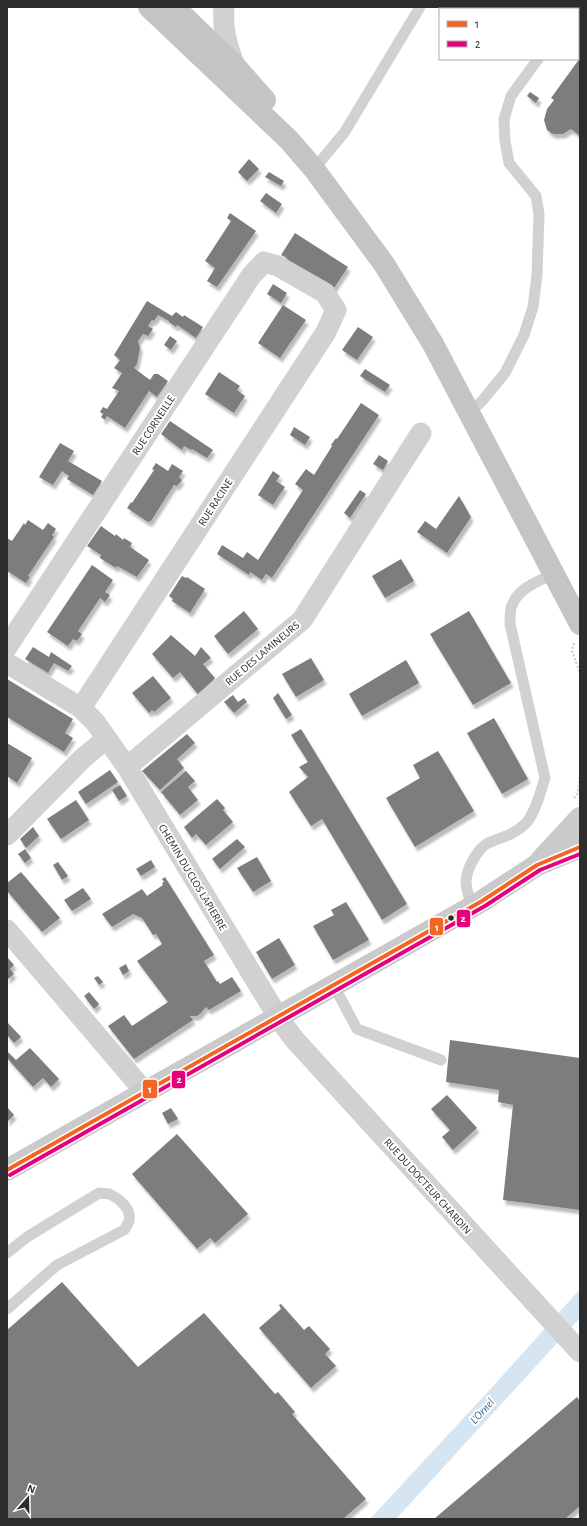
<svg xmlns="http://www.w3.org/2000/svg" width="587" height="1526" font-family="'Alegreya Sans',sans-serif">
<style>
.water{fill:#d5e5f2}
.building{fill:#7d7d7d;filter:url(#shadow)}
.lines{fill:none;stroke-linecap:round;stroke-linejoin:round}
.path{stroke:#d1d1d1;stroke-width:2.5;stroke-dasharray:2 2;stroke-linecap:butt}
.service{stroke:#d1d1d1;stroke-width:11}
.minor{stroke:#d1d1d1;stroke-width:21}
.secondary{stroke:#cacaca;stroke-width:22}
.primary{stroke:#c4c4c4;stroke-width:22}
.bus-1-casing{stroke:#fff;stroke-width:7}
.bus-2-casing{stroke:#fff;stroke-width:7}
.bus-1{stroke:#f26522;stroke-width:4}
.bus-2{stroke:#e5007d;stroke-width:4}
.bus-dot{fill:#2c2c2c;stroke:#fff;stroke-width:1.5}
.labels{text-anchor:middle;stroke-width:4;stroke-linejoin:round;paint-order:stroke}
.street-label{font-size:11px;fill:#2c2c2c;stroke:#fff}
.water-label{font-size:12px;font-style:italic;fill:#386a90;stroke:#fff}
.line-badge{stroke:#fff;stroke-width:1.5}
.badge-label{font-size:11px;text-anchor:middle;font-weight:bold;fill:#fff}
</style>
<defs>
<filter id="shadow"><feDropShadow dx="2.5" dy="4.5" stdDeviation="1" flood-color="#0004"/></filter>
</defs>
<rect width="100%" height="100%" fill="#fff"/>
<!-- water -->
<path class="water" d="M580,1289V1318L396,1519H370L495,1384Z"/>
<!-- building -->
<path class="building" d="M580,58V136L571,129L563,134H553L547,130L544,120L547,109L554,100L551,98Z
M530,92L539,98L536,103L527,96Z
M249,159L259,169L247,181L238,172Z
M269,172L284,181L281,186L265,177Z
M266,193L282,204L276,213L260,201Z
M230,213L256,231L217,287L207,281L215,268L205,261L231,221L227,218Z
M295,233L348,267L334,288L285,261L287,258L281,255Z
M273,284L287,293L281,303L267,294Z
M147,301L172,316L176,312L183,317L184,315L203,327L196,338L177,325L176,327L169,322V321L158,315L154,321L152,320L148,326L153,329L148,336L143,334L138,341L140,348L137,364L134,368L150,380L154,374H158L168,381L157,397L149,391L125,428L107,416L105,420L101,417L103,414L100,412L103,407L107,409L119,391L112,388L122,373L114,368L120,360L114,355Z
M283,305L306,320L280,358L258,343Z
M358,327L373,337L357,360L342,350Z
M170,336L177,341L171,350L164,345Z
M365,369L390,385L385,392L360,376Z
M219,372L240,386L237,390L245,396L234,413L205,394Z
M361,403L379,415L272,578L266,574L262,580L250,572L249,575L217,554L222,545L243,558L247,552L258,560L303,490L295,484L306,469L314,475L332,446L331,445L336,438L337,439Z
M170,421L213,450L207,458L192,449L191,450L184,446L182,450L161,434Z
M294,427L310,437L305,445L290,435Z
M60,443L74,451L68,461L102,481L93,495L67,479L69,476L62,471L53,485L39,477Z
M379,455L388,461L383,470L373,464Z
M156,463L168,471L172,464L183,471L179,477L182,480L177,486L174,485L151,521L148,522L127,508L131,502L132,503L154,470L152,469Z
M273,471L280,476L276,481L285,487L273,505L258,495Z
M360,490L366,494L350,518L344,513Z
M459,496L471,517L447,553L417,532L425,521L436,529Z
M28,520L43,530L48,523L56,529L52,535L54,537L28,576L30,577L26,583L7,571V538L12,541L24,523L25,525Z
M101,526L115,536L116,534L123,540L124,538L132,543L130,547L149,560L137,577L117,566L116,568L100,558L101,555L87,546Z
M401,559L414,581L385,598L372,576Z
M92,565L113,580L105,592L110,595L105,602L100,598L78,631L82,634L77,641L73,639L68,646L47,632Z
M182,576L186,578L187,577L205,589L190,613L172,601L173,599L169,596Z
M244,611L258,629L228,654L214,636Z
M469,611L511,683L473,705L430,634Z
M171,635L195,656L201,647L211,658L203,664L215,678L204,689L200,697L180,672L173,678L152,654Z
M33,647L49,657L51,652L72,666L68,671L54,663L48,673L25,659Z
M311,658L324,680L296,697L282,674Z
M406,660L419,683L362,716L349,694Z
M153,676L171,698L154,712L152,710L149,713L132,693Z
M7,679L73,719L65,733L73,738L64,752L7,717Z
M278,693L292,715L286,719L273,698Z
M233,695L238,702L244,698L247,702L234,713L224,702Z
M494,718L528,779L502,794L467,733Z
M301,729L407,904L382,920L322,819L311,826L289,792L308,777L299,767L308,762L291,735Z
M187,734L195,743L177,759L184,768L160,790L142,771Z
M7,743L32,758L17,783L7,776Z
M438,751L474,811L415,847L386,798L420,778L413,765Z
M110,770L118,782L86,804L78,792Z
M186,771L195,781L188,787L198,800L180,815L161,792Z
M120,785L127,796L119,801L112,790Z
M217,799L225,808L223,810L233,822L206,845L196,834L192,838L184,827Z
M76,800L89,820L61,839L47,819Z
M33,827L39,836L26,848L20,839Z
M237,839L245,847L220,869L212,859Z
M25,849L31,858L25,863L18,854Z
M257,857L271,881L253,892L237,868Z
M151,860L155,867L141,876L136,869Z
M58,862L68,876L62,880L53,865Z
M21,872L60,918L42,932L7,891V883Z
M165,877L214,955L204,961L217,982L218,981L220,984L232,977L241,991L209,1010L206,1007L200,1014L197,1016H190L193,1020L134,1059L108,1026L124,1015L132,1026L168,1002L137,961L162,944L156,934L153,935L142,918L133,914L112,927L102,914L142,889L147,896L163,885L162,883L164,882L162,879Z
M83,888L91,899L72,911L64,900Z
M346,902L369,940L333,960L313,926L334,915L331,910Z
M279,938L295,965L272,979L256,952Z
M7,957L14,965L10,969L14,974L7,980Z
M126,964L129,971L123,975L119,968Z
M98,976L103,982L99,985L94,978Z
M89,992L99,1004L94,1009L84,996Z
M7,1022L21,1037L14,1043L7,1035Z
M450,1040L580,1058V1210L503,1200L513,1105L498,1102L499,1090L446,1082Z
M30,1048L59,1079L51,1087L43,1078L33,1087L7,1058V1051L16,1060Z
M447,1095L477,1128L453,1150L442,1137L450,1130L431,1109Z
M7,1107L14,1115L7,1122Z
M171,1108L178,1119L168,1124L162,1113Z
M177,1134L248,1214L215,1243L210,1238L197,1249L132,1174Z
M62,1282L138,1367L204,1313L275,1394L278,1392L295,1412L292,1414L366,1499L343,1519H7V1330Z
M281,1304L304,1330L309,1326L330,1349L325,1354L336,1366L311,1388L259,1328L281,1309L279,1305Z
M577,1397L580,1401V1506L565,1519H434Z"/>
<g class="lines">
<!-- path -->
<path class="path" d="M574,643L572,651L580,673
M574,798L578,793L580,776"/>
<!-- service -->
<path class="service" d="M573,9L575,7
M314,169L344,133L420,7
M470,412L482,401L505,373L524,335L533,307L537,275L539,214L536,196L509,163L505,141L504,119L511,96L538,59
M472,907C470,899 466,890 466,882C466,870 477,849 488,843C501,837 515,835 526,823C535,814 541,790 545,778L510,624C510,619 510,613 511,608C517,588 537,582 553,574
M334,986L357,1029L441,1060
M7,1253L27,1237L99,1193C102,1194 106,1193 109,1194C119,1198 132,1209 129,1221C128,1224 126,1227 124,1230L57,1265L7,1309"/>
<!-- minor -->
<path class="minor" d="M224,7C222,29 227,46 235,66
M7,647L251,276L264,262L278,266L325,293L336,310L326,332L81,708
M7,663L81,708L95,722L127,767L278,1017L294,1039L580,1352
M127,767L302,620L421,433
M7,835L83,758L106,739
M7,930L145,1092"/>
<!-- secondary -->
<path class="secondary" d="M541,860L580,818
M7,1170L391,953L482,901L537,865L580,847"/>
<!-- primary -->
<path class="primary" d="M149,7L289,140L314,169L384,264L433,344L580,624
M174,7L235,66L265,100"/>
<!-- bus-1 casing -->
<g class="bus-1-casing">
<path id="bus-1" d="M7,1170L482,901L537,865L580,847"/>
</g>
<!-- bus-2 casing -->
<g class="bus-2-casing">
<path id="bus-2" d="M10,1175L485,906L540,870L580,854"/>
</g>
<!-- bus-1 -->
<use href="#bus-1" class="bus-1"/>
<!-- bus-2 -->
<use href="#bus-2" class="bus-2"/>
</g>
<!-- markers -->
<circle class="bus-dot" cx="451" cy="918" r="3.5"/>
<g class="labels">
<!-- street labels -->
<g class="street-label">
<text transform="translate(153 425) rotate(-57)" y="4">RUE CORNEILLE</text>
<text transform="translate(215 502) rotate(-57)" y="4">RUE RACINE</text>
<text transform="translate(262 653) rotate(-40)" y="4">RUE DES LAMINEURS</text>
<text transform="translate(193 877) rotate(59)" y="4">CHEMIN DU CLOS LAPIERRE</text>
<text transform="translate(428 1186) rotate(48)" y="4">RUE DU DOCTEUR CHARDIN</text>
</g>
<!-- water labels -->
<g class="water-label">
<text transform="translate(482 1411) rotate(-48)" y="4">L'Ornel</text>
</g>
</g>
<g class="line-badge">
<rect x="456" y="909" width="15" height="19" rx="4" fill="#e5007d"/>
<rect x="429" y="917" width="15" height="19" rx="4" fill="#f26522"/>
<rect x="171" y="1070" width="15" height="19" rx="4" fill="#e5007d"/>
<rect x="142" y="1079" width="16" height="20" rx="4" fill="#f26522"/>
</g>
<g class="badge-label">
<text x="463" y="922">2</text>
<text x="437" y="931">1</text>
<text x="179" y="1083">2</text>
<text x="150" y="1093">1</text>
</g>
<!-- border -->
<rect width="587" height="1526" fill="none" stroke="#2c2c2c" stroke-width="16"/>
<!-- legend -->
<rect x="439" y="8" width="140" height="52" fill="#ffffff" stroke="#ababab"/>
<rect x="447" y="21" width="20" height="6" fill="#f26522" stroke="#ababab"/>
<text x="475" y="28" font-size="12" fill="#2c2c2c">1</text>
<rect x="447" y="41" width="20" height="6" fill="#e5007d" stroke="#ababab"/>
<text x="475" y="48" font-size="12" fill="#2c2c2c">2</text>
<!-- north arrow -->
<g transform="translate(28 1498) rotate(20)" stroke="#ffffff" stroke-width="3" paint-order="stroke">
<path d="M0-3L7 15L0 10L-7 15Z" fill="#2c2c2c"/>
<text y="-6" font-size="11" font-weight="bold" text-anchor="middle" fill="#2c2c2c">N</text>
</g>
</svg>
